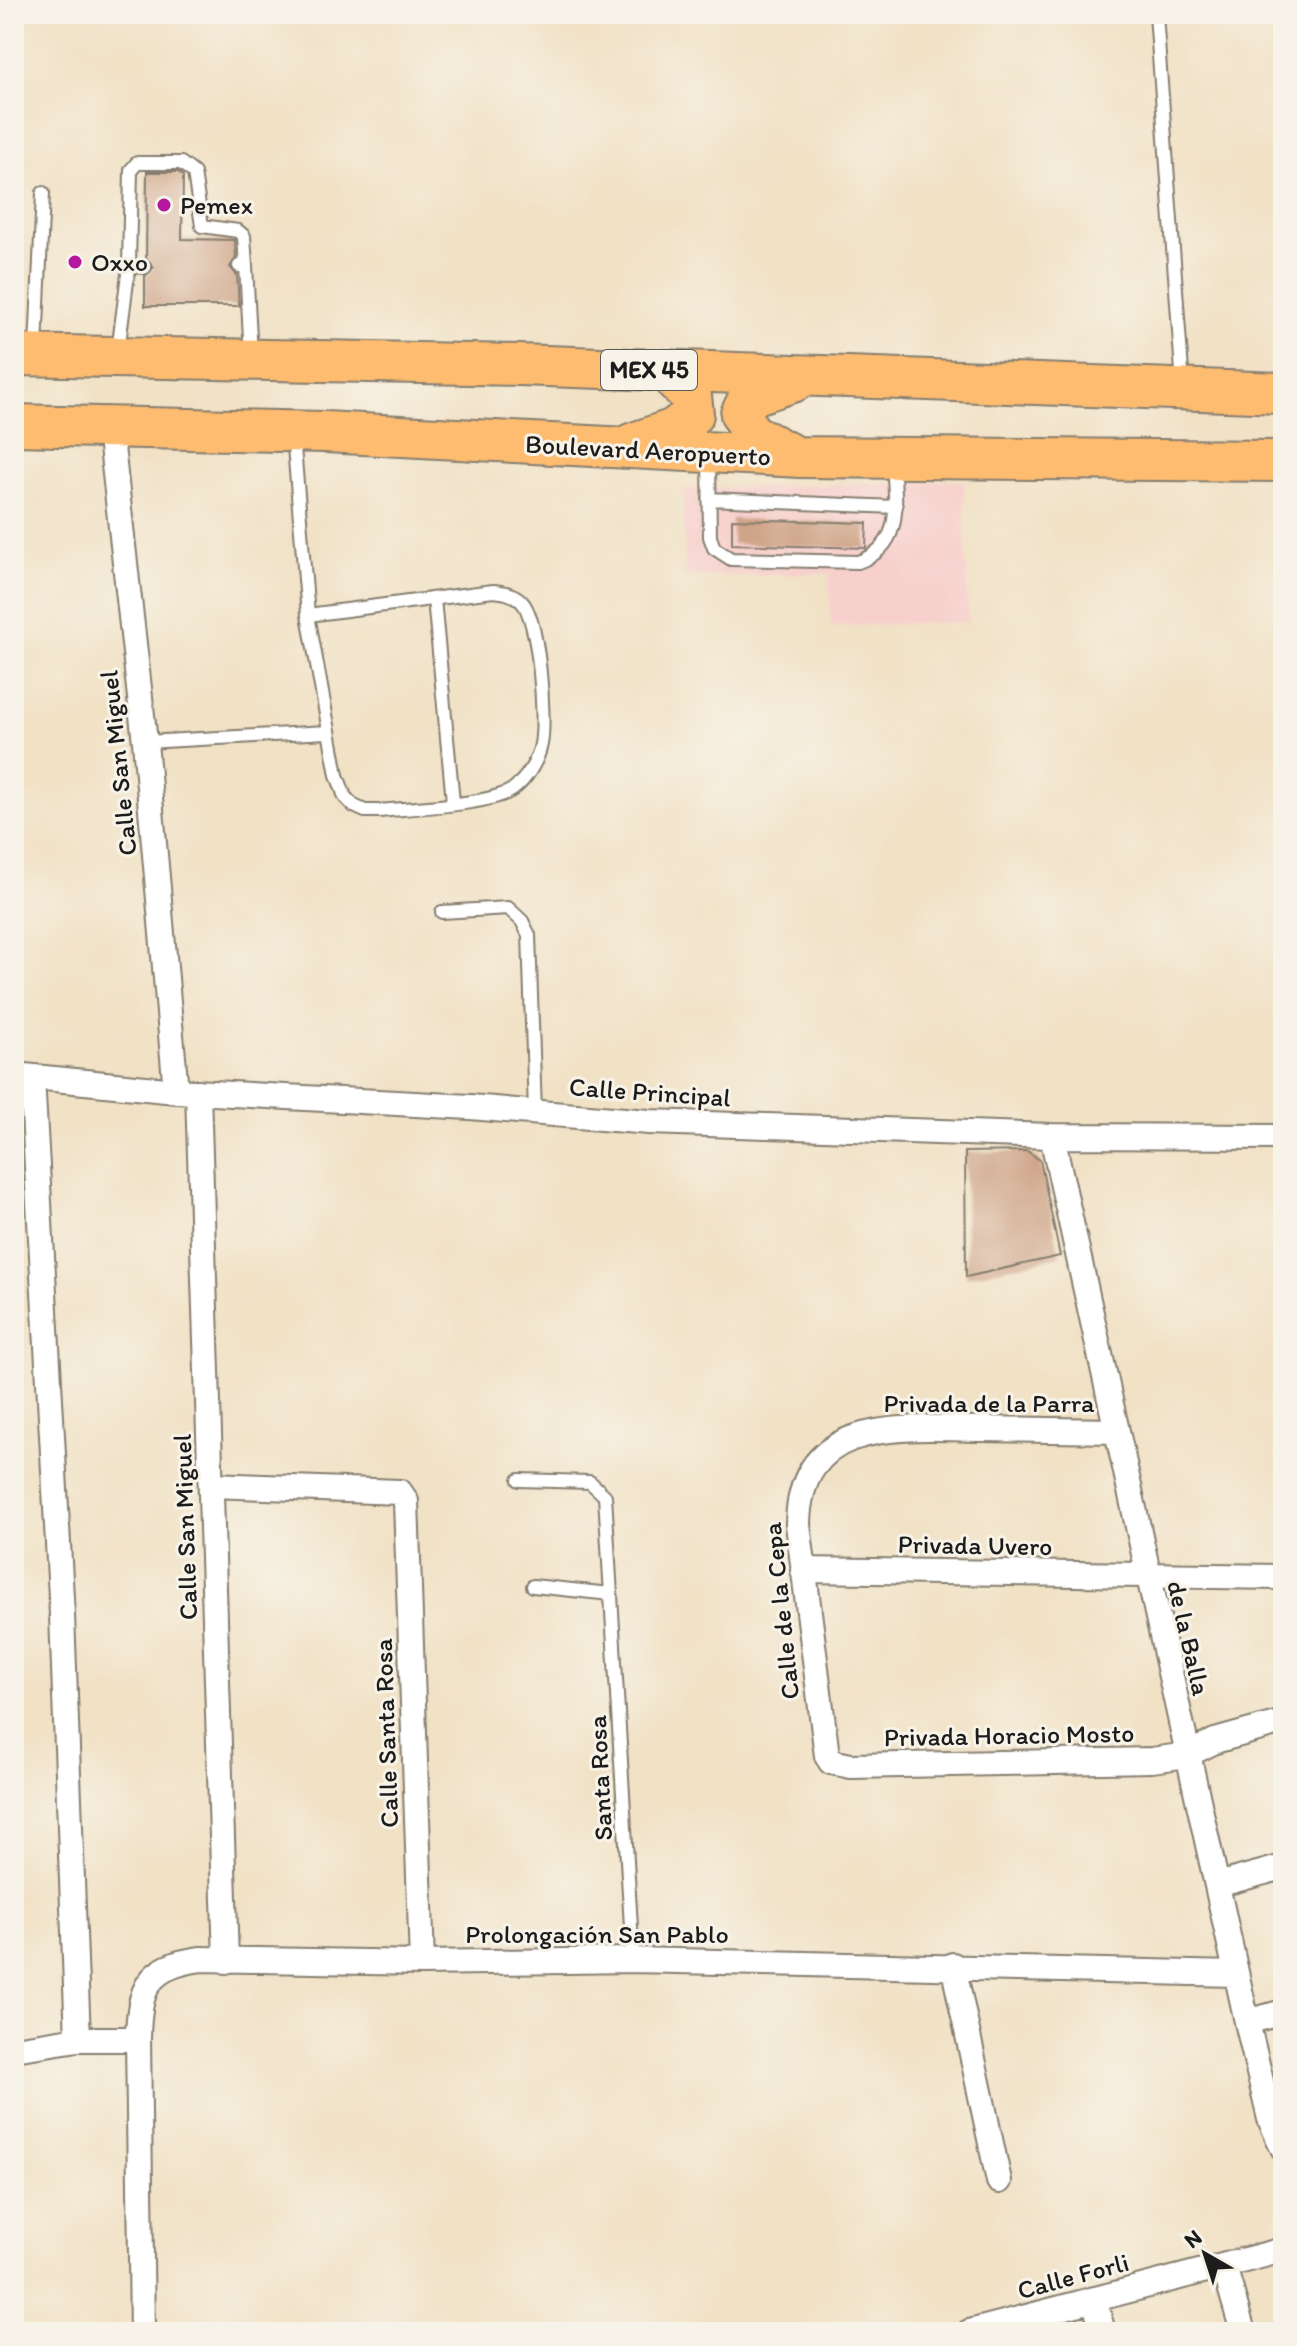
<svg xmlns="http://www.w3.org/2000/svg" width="1297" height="2346" font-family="Itim,sans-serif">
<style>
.built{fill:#f7d0cd}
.building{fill:#cfa488}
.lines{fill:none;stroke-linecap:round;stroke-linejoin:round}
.service-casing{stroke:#867e70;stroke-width:16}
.minor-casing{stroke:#867e70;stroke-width:28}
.trunk-casing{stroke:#867e70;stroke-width:44}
.service{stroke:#fff;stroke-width:12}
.minor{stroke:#fff;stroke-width:24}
.trunk{stroke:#fdbc6f;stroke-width:40}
.poi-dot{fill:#b5179e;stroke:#f7f3e8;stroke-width:3}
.labels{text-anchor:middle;stroke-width:6;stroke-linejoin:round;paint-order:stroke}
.shield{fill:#f7f3e8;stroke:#5e5c59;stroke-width:2}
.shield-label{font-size:24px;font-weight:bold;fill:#1c1c1c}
.poi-label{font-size:26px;fill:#1c1c1c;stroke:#f7f3e8;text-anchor:start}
.street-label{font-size:26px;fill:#1c1c1c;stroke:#f7f3e8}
</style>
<rect width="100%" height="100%" fill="#f7f3e8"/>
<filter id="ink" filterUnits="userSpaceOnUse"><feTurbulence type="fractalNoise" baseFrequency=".0125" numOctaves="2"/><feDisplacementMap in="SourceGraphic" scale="16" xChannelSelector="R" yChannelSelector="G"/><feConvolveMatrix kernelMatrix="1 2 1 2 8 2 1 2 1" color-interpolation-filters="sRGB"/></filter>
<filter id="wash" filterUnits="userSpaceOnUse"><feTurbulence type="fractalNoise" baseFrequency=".006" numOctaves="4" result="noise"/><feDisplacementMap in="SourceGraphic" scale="32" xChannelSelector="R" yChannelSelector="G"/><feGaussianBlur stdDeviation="1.8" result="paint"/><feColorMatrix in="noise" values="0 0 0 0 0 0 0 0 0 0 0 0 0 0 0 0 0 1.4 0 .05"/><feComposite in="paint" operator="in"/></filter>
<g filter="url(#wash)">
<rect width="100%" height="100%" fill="#f1e1c5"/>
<!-- built -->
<path class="built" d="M964,481L968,622L831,626L829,573L685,577L683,489Z"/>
<g id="blocks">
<!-- building -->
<path class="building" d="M147,172H178L183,176L182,239L235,240L236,258L230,267L237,275L239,306H145V276L154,267L146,258Z
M732,519L867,523L866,548L732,544Z
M1027,1151L1040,1160L1060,1256L966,1277L965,1152Z"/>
</g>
</g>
<g filter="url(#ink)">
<use href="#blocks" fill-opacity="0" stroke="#867e70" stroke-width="2"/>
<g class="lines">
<!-- service casing -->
<g class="service-casing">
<path id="service" d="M1156,14L1183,386
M129,266L131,170L137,163H181L194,173L202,226L238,231L244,236L246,266
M239,266H246L251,356
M36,349L43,193
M118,351L129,266L145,267
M293,435L308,615L337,775L345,797L354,806L365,811H379C410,808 489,805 512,790C526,780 538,761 541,744C546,719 539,617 521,601C513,593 503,592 493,591L308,615
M709,457L710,537L714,548L731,559L858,562C905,545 895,503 893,462
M709,499L896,507
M434,599L453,802
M145,742L327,732
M442,912L508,908L522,921L529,935L535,1112
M519,1480L590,1482L605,1496L633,1960
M533,1586L611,1594"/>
</g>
<!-- minor casing -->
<g class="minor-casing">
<path id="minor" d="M110,429L145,742L176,1091
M14,1075L176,1091L470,1107L649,1122L1052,1136L1283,1137
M32,1077L62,1615L78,2039
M198,1092L226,1961
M1052,1136L1247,2022L1270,2119L1283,2148
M1117,1431C1072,1430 1027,1430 982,1429C904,1428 800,1415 798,1524L827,1756L831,1762L851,1766L1152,1760L1187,1755L1215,1741L1283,1722
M211,1485L400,1492L406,1501L422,1963
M803,1570L1283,1577
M1217,1885L1283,1867
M953,1965L999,2181
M1247,2022L1283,2012
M138,2039L142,2332
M14,2049L78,2039H138C139,1989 146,1966 201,1959L422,1963L633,1960L1236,1974
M1224,2266L1243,2332
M1094,2299L1103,2332
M969,2332L1283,2250"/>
</g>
<!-- trunk casing -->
<g class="trunk-casing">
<path id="trunk" d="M14,355L519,365L1283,393
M14,425L325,432L800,457L1283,461
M631,444L674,429L693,414L691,396L665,371
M790,454L750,433L741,414L750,396L795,381"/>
</g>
<!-- service -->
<use href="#service" class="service"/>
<!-- minor -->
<use href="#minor" class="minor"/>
<!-- trunk -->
<use href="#trunk" class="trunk"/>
</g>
</g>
<!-- markers -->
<g class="poi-dot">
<circle cx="164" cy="205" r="8"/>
<circle cx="75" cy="262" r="8"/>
</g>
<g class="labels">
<!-- shield labels -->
<rect class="shield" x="601" y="350" width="96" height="40" rx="6"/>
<g class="shield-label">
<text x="649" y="378">MEX 45</text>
</g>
<!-- poi labels -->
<g class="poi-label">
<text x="180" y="214">Pemex</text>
<text x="91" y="271">Oxxo</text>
</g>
<!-- street labels -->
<g class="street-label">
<text transform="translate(648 450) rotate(3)" y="9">Boulevard Aeropuerto</text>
<text transform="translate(118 763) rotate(-96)" y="9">Calle San Miguel</text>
<text transform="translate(650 1092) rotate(4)" y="9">Calle Principal</text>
<text x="989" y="1412">Privada de la Parra</text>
<text transform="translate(185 1527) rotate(-92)" y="9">Calle San Miguel</text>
<text transform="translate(975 1545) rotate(1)" y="9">Privada Uvero</text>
<text transform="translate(781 1611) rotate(-96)" y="9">Calle de la Cepa</text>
<text transform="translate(1189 1638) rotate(77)" y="9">de la Balla</text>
<text transform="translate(386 1733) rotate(-92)" y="9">Calle Santa Rosa</text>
<text transform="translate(1009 1735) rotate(-1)" y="9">Privada Horacio Mosto</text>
<text transform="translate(600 1778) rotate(-93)" y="9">Santa Rosa</text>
<text x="597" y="1943">Prolongación San Pablo</text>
<text transform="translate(1073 2276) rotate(-15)" y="9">Calle Forli</text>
</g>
</g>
<!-- margin -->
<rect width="1297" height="2346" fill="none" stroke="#f7f3e8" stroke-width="48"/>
<!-- north arrow -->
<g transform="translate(1205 2254) rotate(321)" stroke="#f7f3e8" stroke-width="6" paint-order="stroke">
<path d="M0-6L14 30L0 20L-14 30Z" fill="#1c1c1c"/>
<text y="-12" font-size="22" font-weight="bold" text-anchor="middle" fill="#1c1c1c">N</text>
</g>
</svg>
